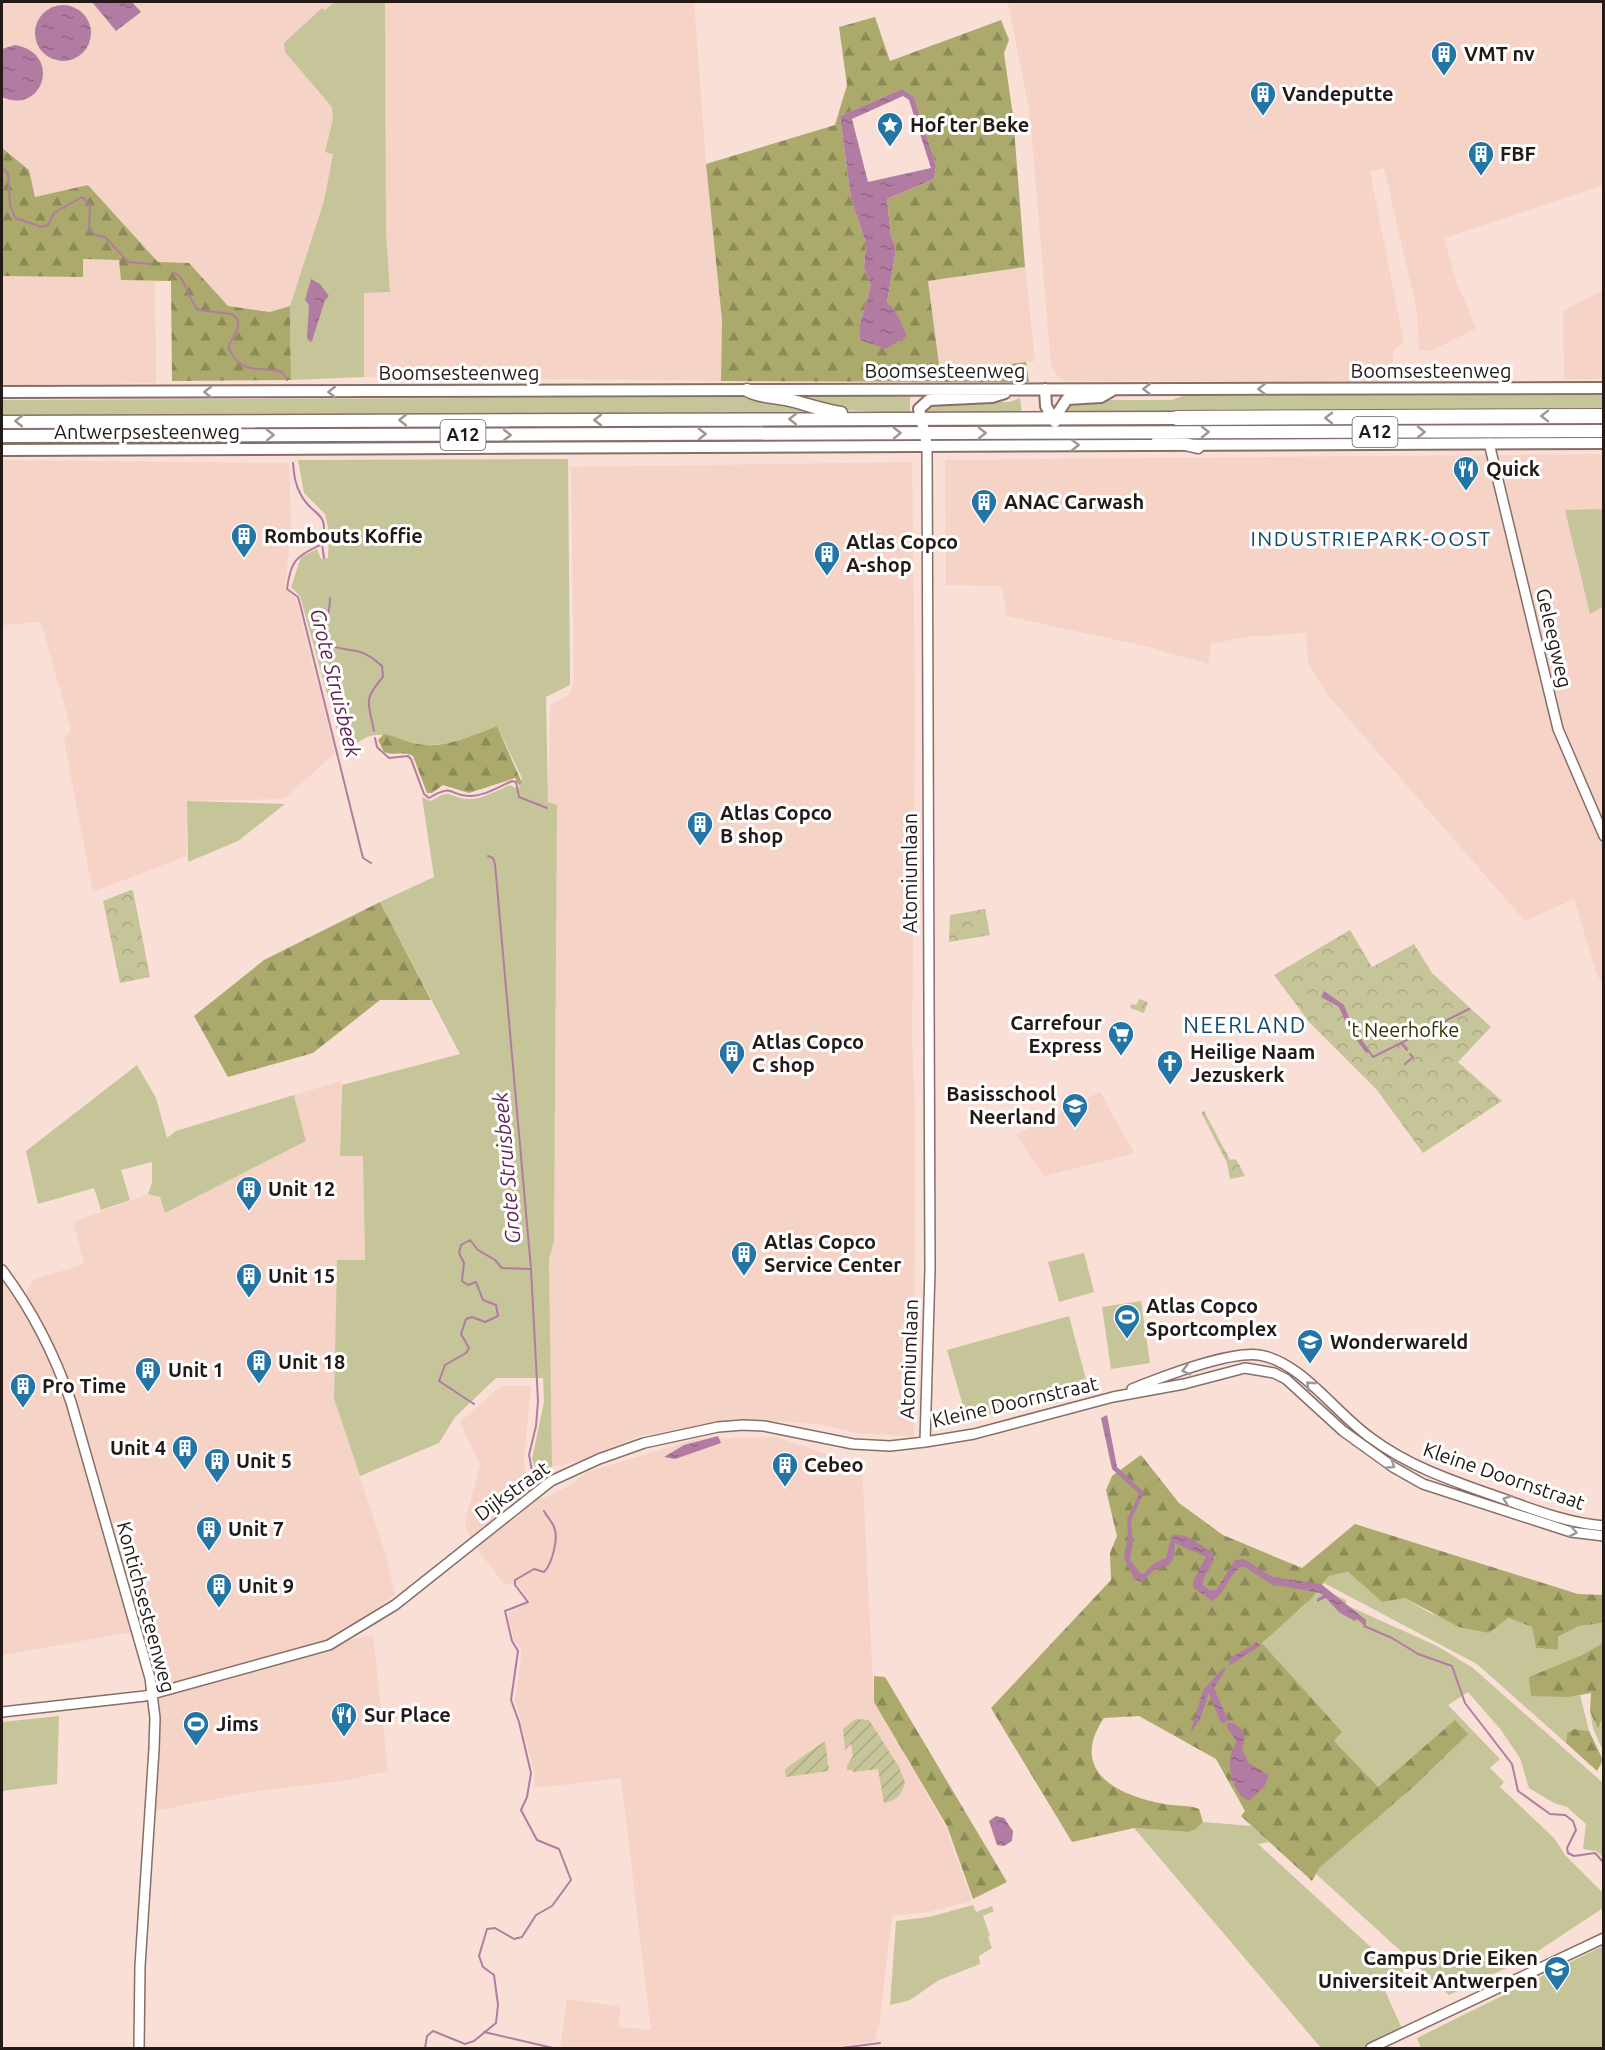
<svg xmlns="http://www.w3.org/2000/svg" width="1605" height="2050" font-family="Ubuntu,sans-serif">
<style>
.built{fill:#f5d3c6}
.grass{fill:#c5c599}
.forest{fill:url(#forest-firs);fill-rule:evenodd}
.park{fill:url(#park-crowns)}
.garden{fill:url(#garden-furrows)}
.water{fill:url(#water-ripples);fill-rule:evenodd}
.lines{fill:none;stroke-linecap:round;stroke-linejoin:round}
.stream{stroke:#b27ca2;stroke-width:2}
.tertiary-casing{stroke:#866f67;stroke-width:12}
.secondary-casing{stroke:#866f67;stroke-width:14}
.trunk-casing{stroke:#866f67;stroke-width:15}
.motorway-casing{stroke:#866f67;stroke-width:16}
.tertiary{stroke:#fff;stroke-width:9}
.secondary{stroke:#fff;stroke-width:10}
.trunk{stroke:#fff;stroke-width:12}
.motorway{stroke:#fff;stroke-width:14}
.oneway{stroke:#9c9897}
.labels{text-anchor:middle;stroke-width:6;stroke-linejoin:round;paint-order:stroke}
.shield{fill:#fff;stroke:#655f5d;stroke-width:1.5}
.shield-label{font-size:18px;font-weight:bold;fill:#231a17}
.poi-label{font-size:20px;font-weight:bold;fill:#231a17;stroke:#fff;text-anchor:start}
.street-label{font-size:20px;fill:#231a17;stroke:#fff}
.park-label{font-size:20px;fill:#343300;stroke:#fff}
.neighbourhood-label{font-size:21px;letter-spacing:1.5px;fill:#124a6c;stroke:#fff}
.water-label{font-size:21px;font-style:italic;fill:#642356;stroke:#fff}
.quarter-label{font-size:22px;letter-spacing:1.5px;fill:#124a6c;stroke:#fff}
</style>
<defs>
<pattern id="forest-firs" width="22" height="20" patternUnits="userSpaceOnUse" patternTransform="scale(1.5)"><rect width="22" height="20" fill="#abaa6c"/><path d="M5 1l3.5 6h-7zM16 11l3.5 6h-7z" fill="#8b8a58"/></pattern>
<pattern id="park-crowns" width="20" height="18" patternUnits="userSpaceOnUse" patternTransform="scale(1.5)"><rect width="20" height="18" fill="#c5c599"/><path d="M2 6a3 3 0 1 1 6 0M12 15a3 3 0 1 1 6 0" fill="none" stroke="#a9a983"/></pattern>
<pattern id="garden-furrows" width="10" height="10" patternUnits="userSpaceOnUse" patternTransform="scale(1.5)"><rect width="10" height="10" fill="#c5c599"/><path d="M-1 1l2-2M0 10L10 0M9 11l2-2" fill="none" stroke="#a9a983"/></pattern>
<pattern id="water-ripples" width="26" height="14" patternUnits="userSpaceOnUse" patternTransform="scale(1.5)"><rect width="26" height="14" fill="#b27ca2"/><path d="M2 4q2-2 4 0t4 0M15 11q2-2 4 0t4 0" fill="none" stroke="#906583"/></pattern>
</defs>
<rect width="100%" height="100%" fill="#f9dfd5"/>
<!-- built -->
<path class="built" d="M2,2H362L324,201L290,306L270,312L228,306L189,263L158,262L89,185L35,197L29,170L2,148Z
M385,2H694L706,164L722,320L721,381L364,377V293L390,292L386,231Z
M1008,2H1603V185L1444,238L1456,281L1476,328L1431,351L1419,350L1417,311L1384,168L1370,172L1404,343L1394,350L1392,366L1378,381H1069L1058,378L1051,365L1030,115Z
M82,259L120,260L122,280L155,281L156,383L2,385V276L83,277Z
M1025,267L1035,361L940,372L928,281Z
M1603,290V379H1564L1563,311Z
M1603,454V981L1598,977L1574,899L1525,921L1327,694L1308,663L1306,633L1245,637L1211,644L1208,664L1149,647L1007,616L1001,586L946,585L945,460Z
M2,460L289,463L291,528L285,589L296,599L335,753L284,799L187,801L186,856L93,892L64,740L71,729L41,622L2,625Z
M912,462L915,709L912,1043L915,1107L914,1437L856,1433L820,1424L736,1419L639,1436L578,1461L552,1467L549,1259L554,1241L557,806L548,802L550,705L570,694L574,679L571,467Z
M341,1081L340,1155L363,1156L365,1261L337,1260L334,1399L384,1549L395,1594L330,1644L373,1635L388,1771L341,1781L256,1791L150,1812L155,1718L138,1631L2,1655V1270L23,1298L33,1280L84,1264L73,1222L148,1194L160,1197L165,1213L306,1141L294,1095Z
M1100,1092L1134,1153L1044,1176L1016,1135Z
M501,1386H531L524,1459L527,1481L542,1499L569,1486L587,1472L697,1439L776,1437L862,1466L874,1702L945,1826L972,1901L929,1912L892,1916L879,2026L875,2041L828,2048H560L567,1999L620,2007L619,2027L651,2030L621,1778L534,1788L535,1773L515,1700L522,1651L514,1640L508,1613L531,1602L517,1584H504L481,1554L468,1533L465,1522L480,1464L460,1422Z"/>
<!-- grass -->
<path class="grass" d="M335,2H385L386,231L390,292L364,293V377L291,380L290,306L324,201L333,154L325,152L333,119L332,107L285,52L284,43L322,8L325,10Z
M782,394L910,397V414L828,409Z
M1604,395L1603,412L1065,414L1067,406L1077,400H1172L1183,396Z
M762,397L823,415L2,417V400Z
M1020,398L1022,414H924L933,403L939,402H1010Z
M1603,422L1604,428H1080V425Z
M940,423L1019,424L1020,429H940Z
M774,424V430L2,431V426Z
M1203,436H1603L1604,439L1203,440Z
M914,438V440L2,443V440Z
M568,459L570,685L546,697L548,802L557,805L554,1241L549,1259L552,1467L538,1475L532,1459L544,1402L543,1378H496L455,1417L439,1443L360,1476L334,1399L337,1260H365L363,1156H340L342,1085L460,1054L380,902L434,877L422,797L431,801C452,787 449,798 468,799C482,800 497,790 510,785L518,789L522,778L497,726C475,734 453,745 429,745C409,746 390,730 370,736C361,738 351,749 344,755L300,596L291,587L301,557L317,549L321,559L328,558L329,532L325,514L304,493L298,460Z
M1603,509V607L1590,614L1565,510Z
M187,801L285,804L238,841L188,862Z
M137,1065L156,1098L167,1138L176,1131L294,1095L306,1141L165,1213L160,1197L148,1194L152,1183V1162L121,1170L130,1200L101,1210L94,1188L38,1204L26,1151Z
M1084,1253L1094,1292L1059,1302L1048,1262Z
M1141,1301L1150,1363L1111,1369L1102,1307Z
M1069,1316L1088,1387L967,1420L947,1350Z
M1348,1572L1382,1602L1405,1598L1430,1613L1489,1633L1507,1618L1532,1627L1536,1648L1557,1650V1638L1579,1626L1603,1623V1643L1580,1656L1569,1697L1580,1695L1589,1731L1574,1729L1567,1733L1566,1743L1477,1664L1324,1583L1329,1576Z
M1319,1588L1346,1600V1605L1437,1646L1473,1668L1603,1783V1857L1596,1851L1583,1849L1586,1824L1567,1807L1554,1803L1529,1788L1520,1758L1501,1730L1468,1692L1448,1705L1500,1759L1490,1768L1504,1782L1500,1787L1554,1838L1565,1855L1603,1893V1908L1529,1957L1449,1995L1315,1873L1319,1868L1334,1741L1342,1733L1261,1642L1305,1605Z
M1590,1711L1598,1729L1603,1720V1751L1593,1728Z
M59,1716L57,1784L2,1791V1722Z
M1203,1822L1252,1826L1269,1842L1258,1844L1386,1961L1395,1957L1409,1969L1381,1982L1404,2033L1371,2048H1321L1134,1828L1188,1832L1195,1830Z
M973,1905L976,1912L992,1906L994,1911L983,1916L990,1936L988,1937L992,1948L979,1956L980,1964L939,1980L910,2000L890,2005L896,1921L929,1917Z
M1603,1946V2048H1421L1417,2038Z"/>
<!-- forest -->
<path class="forest" d="M875,17L890,61L1001,20L1009,40L1004,53L1013,116L1025,267L928,281L940,372L1026,362L1029,382L721,381L722,320L706,164L835,125L847,85L839,27ZM902,89L914,97L936,165L934,179L887,199L891,236L896,249L887,303L860,324L871,285L864,268L866,243L851,199L840,116Z
M2,148L29,170L35,197L88,185L158,262L189,263L228,306L270,312L290,306L291,380L172,381L171,281L121,280L119,260L83,259V277L2,276Z
M497,726L522,783L519,785L515,778L469,793L443,785L432,793H427L413,756C404,751 394,756 384,752L378,740L384,734C398,737 410,744 425,745C449,747 475,734 497,726Z
M380,902L431,1000H380L313,1053L228,1077L194,1016L264,960Z
M1141,1455L1179,1503L1223,1535L1302,1568L1355,1524L1578,1594L1603,1595V1623L1579,1626L1558,1637V1650L1536,1648L1532,1627L1508,1618L1489,1633L1459,1627L1405,1598L1382,1602L1348,1572L1329,1576L1311,1599L1262,1643L1342,1732L1334,1741L1378,1787L1455,1720L1468,1734L1412,1788L1319,1868L1312,1881L1241,1816L1245,1811L1216,1759L1139,1716L1104,1718C1066,1774 1123,1798 1171,1805C1181,1806 1189,1805 1199,1809L1203,1822L1195,1830L1188,1832L1134,1828L1072,1842L991,1708L1111,1580L1110,1553L1117,1536L1106,1490L1112,1476Z
M1603,1643V1718L1598,1729L1590,1711L1591,1693L1569,1697L1531,1696L1529,1677L1580,1656Z
M874,1676L885,1677L1007,1882L973,1899L947,1826L874,1702Z
M1574,1729L1589,1731L1603,1760L1597,1771L1566,1743L1567,1733Z"/>
<!-- park -->
<path class="park" d="M131,890L133,891L150,977L120,983L103,901Z
M985,909L990,935L949,942L950,915Z
M1350,930L1372,967L1414,944L1432,973L1491,1027L1458,1062L1502,1101L1423,1153L1377,1090L1310,1023L1274,975Z
M1139,999L1148,1002L1144,1013L1130,1008L1131,1004L1136,1005Z
M1204,1111L1230,1160L1236,1159L1245,1176L1230,1179L1227,1163L1201,1112Z"/>
<!-- garden -->
<path class="garden" d="M856,1719L869,1720L899,1767L905,1782C901,1795 898,1800 884,1803L878,1769L853,1772V1770H847V1766L853,1756L851,1744L845,1750L843,1729Z
M825,1741L829,1771L786,1777L785,1769Z"/>
<!-- water -->
<path class="water" d="M92,2H132L141,12L116,31Z
M35 33a28 28 0 1 1 56 0a28 28 0 1 1-56 0Z
M15,45C63,53 43,116 2,97V49Z
M902,89L914,97L936,165L934,179L887,199L891,236L896,249L887,303L896,312L907,336L886,349L860,340V324L871,285L864,268L866,243L851,199L840,116ZM903,96L909,100L931,168L868,182L852,119Z
M311,279L320,284L329,296L325,300L312,341L310,342L307,338L309,305L305,300Z
M1324,991L1344,1005L1353,1028L1370,1051L1366,1053L1348,1028L1339,1007L1321,997Z
M1107,1415L1117,1467L1144,1492L1131,1521L1133,1541L1130,1560L1140,1573L1143,1574L1154,1563L1166,1558L1171,1536C1185,1530 1200,1546 1213,1552C1217,1565 1202,1573 1203,1585L1210,1590H1216L1235,1560L1244,1559L1273,1577L1321,1584L1366,1620V1627L1357,1619L1355,1621L1340,1613L1326,1598L1317,1602V1599L1323,1595L1320,1593L1271,1584L1243,1566C1228,1573 1226,1594 1212,1601L1193,1587V1581L1206,1557C1195,1552 1188,1545 1175,1542L1174,1557L1169,1565L1154,1570L1142,1582L1134,1579L1124,1558L1128,1535L1127,1519L1139,1494L1112,1469L1101,1418Z
M718,1436L721,1443L675,1459L664,1457L684,1445Z
M1257,1642L1260,1646L1229,1666L1230,1658Z
M1224,1667L1226,1669L1214,1688L1228,1720L1224,1724L1220,1721L1209,1693L1200,1719L1190,1734L1203,1690Z
M1229,1722C1243,1726 1248,1736 1242,1749L1249,1763L1269,1775L1264,1787L1249,1801C1234,1794 1229,1773 1230,1760C1230,1753 1235,1747 1236,1741L1226,1726Z
M996,1816L1004,1818L1013,1831L1012,1841L1004,1846L997,1845L989,1821Z"/>
<g class="lines">
<!-- stream -->
<path class="stream" d="M2,168L8,173L10,205L15,218L42,227L48,225L54,213L82,197L90,204L89,229L95,235L105,237L128,262L151,264
M174,272C187,280 188,299 198,310L232,314L238,320V328L228,347C243,378 255,364 282,372L287,380
M293,463C294,474 295,485 301,495C313,518 330,509 322,544C297,557 291,558 287,589L298,597L301,608L363,858L371,863
M322,544L324,558
M330,598C330,610 326,620 326,631C325,651 344,648 357,651C367,653 375,660 382,666L383,677C362,701 369,703 374,731
M375,738L377,747L389,758L408,756L411,759L424,794L429,798C455,782 449,797 470,796C484,796 499,787 512,781L516,782L519,797L547,808
M488,856L493,858L495,864L531,1269L538,1401L536,1426L529,1455L534,1480
M1402,1044L1407,1050
M1367,1049L1373,1057L1469,1009
M1405,1064L1413,1057L1410,1054
M474,1404L439,1381L445,1365L466,1353L469,1348L461,1334L466,1319L472,1317L485,1322L498,1316L496,1305L483,1300L476,1282L468,1285L462,1281L464,1263L459,1253L461,1245L470,1240L478,1250L495,1260L502,1268L530,1269
M531,1468L537,1478
M1173,1541L1195,1551
M1364,1626L1392,1638L1418,1654L1452,1666L1465,1703L1512,1764L1518,1791L1550,1814L1565,1815L1573,1821L1576,1830L1567,1848L1568,1853L1574,1856L1595,1853L1604,1863
M484,2032L553,2048
M425,2048L427,2036L433,2031L465,2044L474,2041L496,2023L498,2005L494,1975L483,1967L479,1956L487,1929L495,1928L514,1939L522,1937L536,1915L552,1906L571,1880L559,1849L537,1840L521,1810L527,1797L531,1773L519,1722L511,1700L518,1651L512,1641L505,1611L528,1602L515,1585V1580L534,1569L544,1572C552,1564 559,1538 554,1527C552,1521 547,1517 544,1511
M841,2048L880,2043"/>
<!-- tertiary casing -->
<g class="tertiary-casing">
<path id="tertiary" d="M1489,443L1558,729L1604,836
M2,1270C33,1311 54,1353 71,1402L150,1678L155,1718L154,1749L140,1966L139,2048
M1132,1389C1162,1377 1228,1351 1259,1355C1301,1361 1336,1414 1371,1438C1410,1467 1453,1481 1498,1497C1532,1509 1567,1523 1604,1526
M925,1442L930,1269L927,446
M2,1712L145,1696L329,1645L395,1605L551,1481L599,1459L644,1443L718,1427L743,1425L764,1426L853,1444L890,1446L925,1442L974,1434L1113,1397L1184,1384L1245,1368L1274,1373L1286,1379L1343,1431L1393,1467L1423,1484L1571,1532L1604,1536
M1371,2048L1604,1938"/>
</g>
<!-- secondary casing -->
<g class="secondary-casing">
<path id="secondary" d="M1045,389L1046,406L1055,422
M2,392L1604,388
M1054,419L1067,399L1101,397L1113,390
M926,440L919,409L929,400L992,397L1005,393
M2,450L1604,443"/>
</g>
<!-- trunk casing -->
<g class="trunk-casing">
<path id="trunk" d="M747,390C759,397 771,396 785,399C804,403 821,410 841,413
M2,422L1177,418
M2,436L1604,431
M1158,438L1198,447"/>
</g>
<!-- motorway casing -->
<g class="motorway-casing">
<path id="motorway" d="M1177,418L1604,416"/>
</g>
<!-- tertiary -->
<use href="#tertiary" class="tertiary"/>
<!-- secondary -->
<use href="#secondary" class="secondary"/>
<!-- trunk -->
<use href="#trunk" class="trunk"/>
<!-- motorway -->
<use href="#motorway" class="motorway"/>
</g>
<!-- one-way arrows -->
<defs><path id="oneway-chevron" d="M-2-3.5L2.5 0L-2 3.5" fill="none" stroke-width="1.6" stroke-linecap="round" stroke-linejoin="round" transform="scale(1.5)"/></defs>
<g class="oneway">
<use href="#oneway-chevron" transform="translate(1147 389) rotate(180)"/>
<use href="#oneway-chevron" transform="translate(1262 389) rotate(180)"/>
<use href="#oneway-chevron" transform="translate(208 392) rotate(-180)"/>
<use href="#oneway-chevron" transform="translate(332 392) rotate(180)"/>
<use href="#oneway-chevron" transform="translate(1545 416) rotate(180)"/>
<use href="#oneway-chevron" transform="translate(1329 418) rotate(180)"/>
<use href="#oneway-chevron" transform="translate(793 419) rotate(180)"/>
<use href="#oneway-chevron" transform="translate(403 420) rotate(180)"/>
<use href="#oneway-chevron" transform="translate(598 420) rotate(180)"/>
<use href="#oneway-chevron" transform="translate(19 421) rotate(180)"/>
<use href="#oneway-chevron" transform="translate(1205 432)"/>
<use href="#oneway-chevron" transform="translate(1421 432)"/>
<use href="#oneway-chevron" transform="translate(897 433) rotate(-1)"/>
<use href="#oneway-chevron" transform="translate(982 433)"/>
<use href="#oneway-chevron" transform="translate(702 434)"/>
<use href="#oneway-chevron" transform="translate(270 435)"/>
<use href="#oneway-chevron" transform="translate(507 435)"/>
<use href="#oneway-chevron" transform="translate(1075 445)"/>
<use href="#oneway-chevron" transform="translate(1186 1370) rotate(166)"/>
<use href="#oneway-chevron" transform="translate(1310 1385) rotate(-137)"/>
<use href="#oneway-chevron" transform="translate(1391 1465) rotate(34)"/>
<use href="#oneway-chevron" transform="translate(1507 1500) rotate(-160)"/>
<use href="#oneway-chevron" transform="translate(1573 1532) rotate(11)"/>
</g>
<!-- icons -->
<defs>
<g id="building-pin" transform="scale(1.35)"><path d="M0 17L-7.5 6A9.5 9.5 0 1 1 7.5 6Z" fill="#2375a6" stroke="#fff"/><path d="M-4-6H4V6H1V3H-1V6H-4ZM-2.5-4.3h1.7v1.8h-1.7ZM.8-4.3h1.7v1.8H.8ZM-2.5-1h1.7V.8h-1.7ZM.8-1h1.7V.8H.8Z" fill="#fff"/></g>
<g id="sight-pin" transform="scale(1.35)"><path d="M0 17L-7.5 6A9.5 9.5 0 1 1 7.5 6Z" fill="#2375a6" stroke="#fff"/><path d="M0-6L1.8-2.2L6-1.7L2.9 1.2L3.7 5.4L0 3.3L-3.7 5.4L-2.9 1.2L-6-1.7L-1.8-2.2Z" fill="#fff"/></g>
<g id="restaurant-pin" transform="scale(1.35)"><path d="M0 17L-7.5 6A9.5 9.5 0 1 1 7.5 6Z" fill="#2375a6" stroke="#fff"/><path d="M-5-6h1v4h1v-4h1v4h1v-4h1v5L-1.5 .5V6h-2V.5L-5-1ZM5-6V6H3V1.5H1.5Q1.5-4 5-6Z" fill="#fff"/></g>
<g id="supermarket-pin" transform="scale(1.35)"><path d="M0 17L-7.5 6A9.5 9.5 0 1 1 7.5 6Z" fill="#2375a6" stroke="#fff"/><path d="M-6-5.5h2.5l.6 2H6L4.5 2H-2.5L-4.4-4H-6ZM-1.5 3.2a1.3 1.3 0 1 0 .1 0ZM3 3.2a1.3 1.3 0 1 0 .1 0Z" fill="#fff"/></g>
<g id="church-pin" transform="scale(1.35)"><path d="M0 17L-7.5 6A9.5 9.5 0 1 1 7.5 6Z" fill="#2375a6" stroke="#fff"/><path d="M-1.2-6h2.4v3.5h3.3v2.4h-3.3V6h-2.4V-.1h-3.3v-2.4h3.3Z" fill="#fff"/></g>
<g id="school-pin" transform="scale(1.35)"><path d="M0 17L-7.5 6A9.5 9.5 0 1 1 7.5 6Z" fill="#2375a6" stroke="#fff"/><path d="M0-5L7-2L0 1L-7-2ZM-4 1L0 2.5L4 1V4Q0 6-4 4Z" fill="#fff"/></g>
<g id="stadium-pin" transform="scale(1.35)"><path d="M0 17L-7.5 6A9.5 9.5 0 1 1 7.5 6Z" fill="#2375a6" stroke="#fff"/><path d="M0-5a6.5 5 0 1 0 0 10a6.5 5 0 1 0 0-10ZM-3.5-1.8h7v3.6h-7Z" fill="#fff"/></g>
<g id="university-pin" transform="scale(1.35)"><path d="M0 17L-7.5 6A9.5 9.5 0 1 1 7.5 6Z" fill="#2375a6" stroke="#fff"/><path d="M0-5L7-2L0 1L-7-2ZM-4 1L0 2.5L4 1V4Q0 6-4 4Z" fill="#fff"/></g>
</defs>
<g fill-rule="evenodd">
<use href="#building-pin" x="1444" y="54"/>
<use href="#building-pin" x="1263" y="94"/>
<use href="#sight-pin" x="890" y="125"/>
<use href="#building-pin" x="1481" y="154"/>
<use href="#restaurant-pin" x="1466" y="469"/>
<use href="#building-pin" x="984" y="502"/>
<use href="#building-pin" x="244" y="536"/>
<use href="#building-pin" x="827" y="554"/>
<use href="#building-pin" x="700" y="824"/>
<use href="#supermarket-pin" x="1121" y="1034"/>
<use href="#building-pin" x="732" y="1053"/>
<use href="#church-pin" x="1170" y="1063"/>
<use href="#school-pin" x="1075" y="1106"/>
<use href="#building-pin" x="249" y="1189"/>
<use href="#building-pin" x="744" y="1254"/>
<use href="#building-pin" x="249" y="1276"/>
<use href="#stadium-pin" x="1127" y="1317"/>
<use href="#school-pin" x="1310" y="1342"/>
<use href="#building-pin" x="259" y="1362"/>
<use href="#building-pin" x="148" y="1370"/>
<use href="#building-pin" x="23" y="1386"/>
<use href="#building-pin" x="185" y="1448"/>
<use href="#building-pin" x="217" y="1461"/>
<use href="#building-pin" x="785" y="1465"/>
<use href="#building-pin" x="209" y="1529"/>
<use href="#building-pin" x="219" y="1586"/>
<use href="#restaurant-pin" x="344" y="1715"/>
<use href="#stadium-pin" x="196" y="1724"/>
<use href="#university-pin" x="1557" y="1969"/>
</g>
<g class="labels">
<!-- shield labels -->
<g class="shield">
<rect x="1352.5" y="417" width="45" height="30" rx="4.5"/>
<rect x="440.5" y="420" width="45" height="30" rx="4.5"/>
</g>
<g class="shield-label">
<text x="1375" y="438">A12</text>
<text x="463" y="441">A12</text>
</g>
<!-- poi labels -->
<g class="poi-label">
<text x="1464" y="61">VMT nv</text>
<text x="1282" y="101">Vandeputte</text>
<text x="910" y="132">Hof ter Beke</text>
<text x="1500" y="161">FBF</text>
<text x="1486" y="476">Quick</text>
<text x="1004" y="509">ANAC Carwash</text>
<text x="264" y="543">Rombouts Koffie</text>
<text x="846" y="549">Atlas Copco<tspan x="846" dy="23">A-shop</tspan></text>
<text x="720" y="820">Atlas Copco<tspan x="720" dy="23">B shop</tspan></text>
<text x="1102" y="1030" text-anchor="end">Carrefour<tspan x="1102" dy="23">Express</tspan></text>
<text x="752" y="1049">Atlas Copco<tspan x="752" dy="23">C shop</tspan></text>
<text x="1190" y="1059">Heilige Naam<tspan x="1190" dy="23">Jezuskerk</tspan></text>
<text x="1056" y="1101" text-anchor="end">Basisschool<tspan x="1056" dy="23">Neerland</tspan></text>
<text x="268" y="1196">Unit 12</text>
<text x="764" y="1249">Atlas Copco<tspan x="764" dy="23">Service Center</tspan></text>
<text x="268" y="1283">Unit 15</text>
<text x="1146" y="1313">Atlas Copco<tspan x="1146" dy="23">Sportcomplex</tspan></text>
<text x="1330" y="1349">Wonderwareld</text>
<text x="278" y="1369">Unit 18</text>
<text x="168" y="1377">Unit 1</text>
<text x="42" y="1393">Pro Time</text>
<text x="166" y="1455" text-anchor="end">Unit 4</text>
<text x="236" y="1468">Unit 5</text>
<text x="804" y="1472">Cebeo</text>
<text x="228" y="1536">Unit 7</text>
<text x="238" y="1593">Unit 9</text>
<text x="364" y="1722">Sur Place</text>
<text x="216" y="1731">Jims</text>
<text x="1538" y="1965" text-anchor="end">Campus Drie Eiken<tspan x="1538" dy="23">Universiteit Antwerpen</tspan></text>
</g>
<!-- street labels -->
<g class="street-label">
<text x="945" y="378">Boomsesteenweg</text>
<text x="1431" y="378">Boomsesteenweg</text>
<text x="459" y="380">Boomsesteenweg</text>
<text x="147" y="439">Antwerpsesteenweg</text>
<text transform="translate(1554 638) rotate(77)" y="7">Geleegweg</text>
<text transform="translate(910 873) rotate(-90)" y="7">Atomiumlaan</text>
<text transform="translate(909 1359) rotate(-88)" y="7">Atomiumlaan</text>
<text transform="translate(1015 1402) rotate(-13)" y="7">Kleine Doornstraat</text>
<text transform="translate(1504 1476) rotate(19)" y="7">Kleine Doornstraat</text>
<text transform="translate(512 1491) rotate(-36)" y="7">Dijkstraat</text>
<text transform="translate(146 1607) rotate(75)" y="7">Kontichsesteenweg</text>
</g>
<!-- park labels -->
<g class="park-label">
<text x="1403" y="1037">'t Neerhofke</text>
</g>
<!-- neighbourhood labels -->
<g class="neighbourhood-label">
<text x="1371" y="546">INDUSTRIEPARK-OOST</text>
</g>
<!-- water labels -->
<g class="water-label">
<text transform="translate(335 683) rotate(76)" y="7">Grote Struisbeek</text>
<text transform="translate(507 1168) rotate(-95)" y="7">Grote Struisbeek</text>
</g>
<!-- quarter labels -->
<g class="quarter-label">
<text x="1245" y="1033">NEERLAND</text>
</g>
</g>
<!-- border -->
<rect width="1605" height="2050" fill="none" stroke="#231a17" stroke-width="6"/>
</svg>
